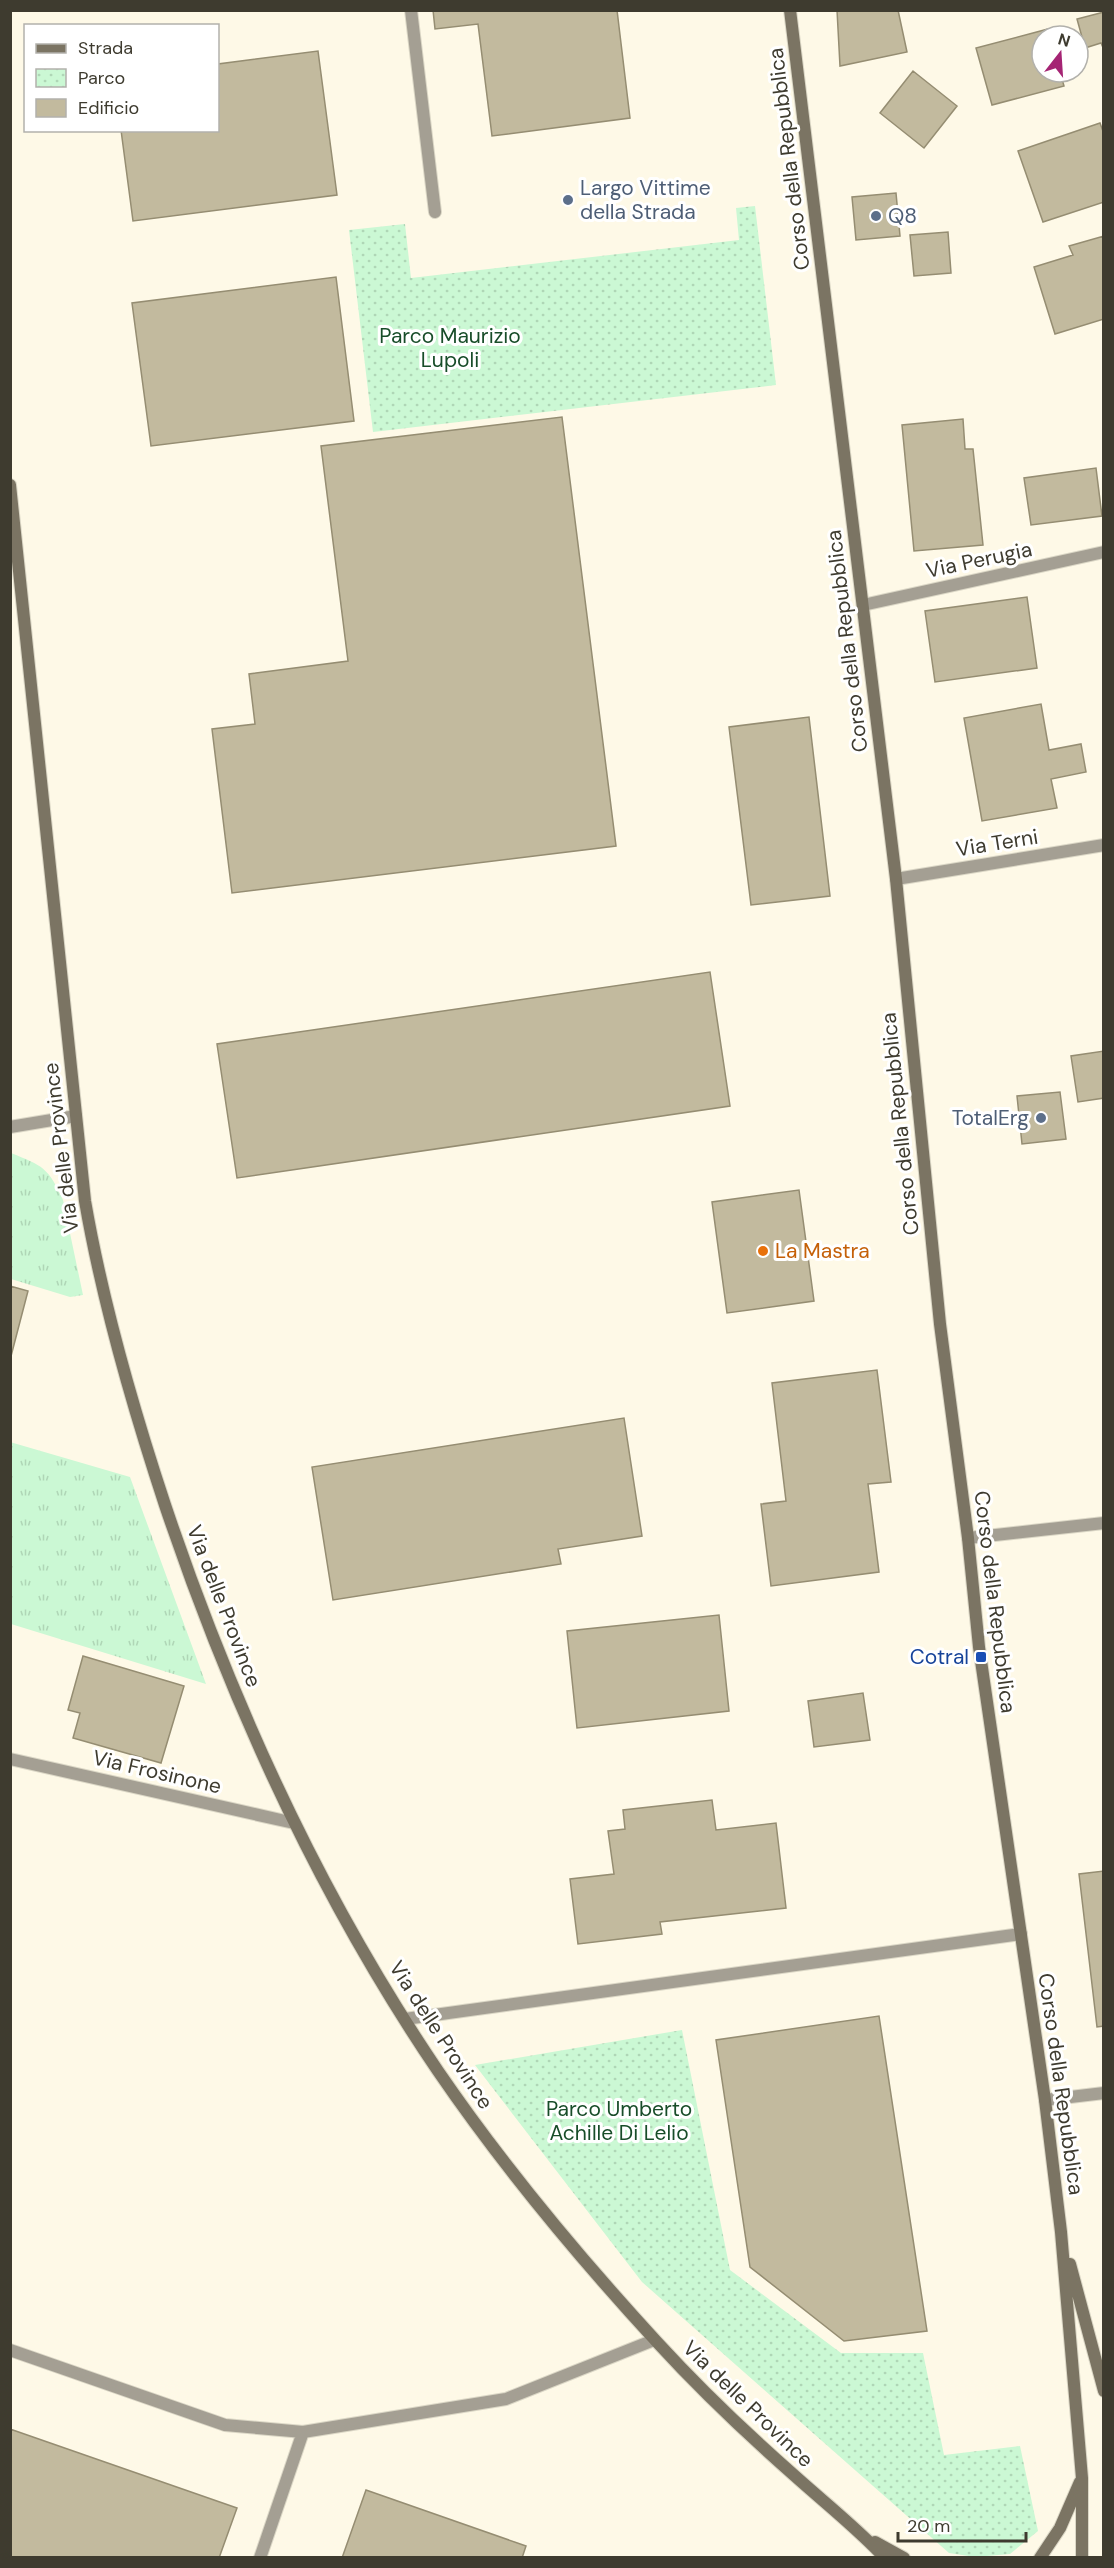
<svg xmlns="http://www.w3.org/2000/svg" width="1114" height="2568" font-family="'DM Sans',sans-serif">
<style>
.grass{fill:url(#grass-tufts)}
.park{fill:url(#park-dots)}
.building{fill:#c2ba9e;stroke:#958d72;stroke-width:1.5}
.lines{fill:none;stroke-linecap:round;stroke-linejoin:round}
.lane-casing{stroke:#dbd7c6;stroke-width:14}
.street-casing{stroke:#dbd7c6;stroke-width:14}
.secondary-casing{stroke:#dbd7c6;stroke-width:14}
.lane{stroke:#a49f93;stroke-width:12}
.street{stroke:#a49f93;stroke-width:12}
.secondary{stroke:#7b7463;stroke-width:12}
.service-dot{fill:#5c6f8a;stroke:#fff;stroke-width:2}
.food-dot{fill:#e8710a;stroke:#fff;stroke-width:2}
.transit-dot{fill:#1a4fb4;stroke:#fff;stroke-width:2}
.labels{text-anchor:middle;stroke-width:6;stroke-linejoin:round;paint-order:stroke}
.street-label{font-size:21px;fill:#3e3b2f;stroke:#fff}
.service-label{font-size:21px;fill:#4e5e75;stroke:#fff;text-anchor:start}
.park-label{font-size:21px;fill:#184d29;stroke:#fff}
.food-label{font-size:21px;fill:#c56008;stroke:#fff;text-anchor:start}
.transit-label{font-size:21px;fill:#164399;stroke:#fff;text-anchor:end}
</style>
<defs>
<pattern id="grass-tufts" width="24" height="20" patternUnits="userSpaceOnUse" patternTransform="scale(1.5)"><rect width="24" height="20" fill="#cbf8d4"/><path d="M3 7l-1-3M5 7V3M7 7l1-3M15 17l-1-3M17 17v-4M19 17l1-3" fill="none" stroke="#afd6b6"/></pattern>
<pattern id="park-dots" width="8" height="8" patternUnits="userSpaceOnUse" patternTransform="scale(1.5)"><rect width="8" height="8" fill="#cbf8d4"/><path d="M2 2h.1M6 6h.1" fill="none" stroke="#afd6b6" stroke-width="1.8" stroke-linecap="round"/></pattern>
</defs>
<rect width="100%" height="100%" fill="#fef9e7"/>
<!-- grass -->
<path class="grass" d="M11,1153C43,1166 48,1167 63,1200L83,1295L70,1297L11,1279Z
M10,1442L130,1477L206,1684L11,1624Z"/>
<!-- park -->
<path class="park" d="M755,206L776,385L373,432L349,230L405,224L411,278L739,240L736,208Z
M682,2030L730,2270L841,2353H923L944,2455L1020,2446L1038,2531L1010,2554L975,2557L949,2553L642,2282L475,2065Z"/>
<!-- building -->
<path class="building" d="M433,10H617L630,118L492,136L478,24L435,29Z
M837,10H898L907,52L840,66Z
M1104,12V50L1101,43L1085,48L1077,19Z
M1048,29L1050,36H1042V72H1060L1064,86L992,105L976,48Z
M318,51L337,195L133,221L121,130H218V64Z
M913,71L957,106L924,148L880,113Z
M1100,123L1104,134V202L1043,222L1018,151Z
M896,193L900,236L856,240L852,197Z
M948,232L951,273L914,276L910,235Z
M1104,236V319L1055,334L1034,267L1073,255L1069,246Z
M336,277L354,421L151,446L132,303Z
M562,417L616,846L232,893L212,729L255,724L249,674L348,661L321,446Z
M963,419L965,449H973L983,545L914,551L902,425Z
M1096,468L1102,516L1031,525L1024,478Z
M1027,597L1037,668L935,682L925,611Z
M1041,704L1049,750L1081,744L1086,772L1051,779L1057,808L982,821L964,718Z
M809,717L830,896L751,905L729,727Z
M710,972L730,1106L237,1178L217,1044Z
M1104,1051V1098L1078,1102L1071,1056Z
M1060,1092L1066,1139L1022,1144L1017,1096Z
M799,1190L814,1301L727,1313L712,1202Z
M10,1286L28,1291L10,1360Z
M877,1370L891,1482L868,1484L879,1572L771,1586L761,1504L786,1501L772,1383Z
M624,1418L642,1536L558,1549L561,1564L333,1600L312,1467Z
M719,1615L729,1711L577,1728L567,1631Z
M83,1656L184,1686L161,1763L73,1738L80,1713L68,1710Z
M863,1693L870,1740L814,1747L808,1701Z
M712,1800L716,1830L776,1823L786,1908L660,1922L662,1934L578,1944L570,1879L614,1874L608,1831L625,1829L623,1810Z
M1104,1871V2026L1097,2027L1079,1874Z
M879,2016L927,2331L844,2341L750,2267L716,2040Z
M10,2429L237,2508L219,2558H10Z
M366,2490L526,2546L522,2558H342Z"/>
<g class="lines">
<!-- lane casing -->
<g class="lane-casing">
<path id="lane" d="M968,1538L1104,1523
M405,2019L1021,1934
M1045,2100L1104,2093
M10,2350L225,2425L303,2432L506,2399L654,2340
M260,2558L303,2432"/>
</g>
<!-- street casing -->
<g class="street-casing">
<path id="street" d="M411,10L435,212
M863,605L1104,552
M896,879L1104,845
M10,1127L76,1116
M10,1759L294,1823"/>
</g>
<!-- secondary casing -->
<g class="secondary-casing">
<path id="secondary" d="M790,10L896,879L940,1324L968,1538L979,1647L1045,2100L1061,2232L1082,2478V2558
M10,485L85,1201C103,1305 132,1405 165,1505C232,1704 320,1897 438,2071C503,2166 578,2256 656,2341C700,2389 746,2433 795,2476C825,2503 857,2528 885,2558
M1070,2264L1104,2391
M875,2542L904,2558
M1040,2558L1060,2528L1080,2482"/>
</g>
<!-- lane -->
<use href="#lane" class="lane"/>
<!-- street -->
<use href="#street" class="street"/>
<!-- secondary -->
<use href="#secondary" class="secondary"/>
</g>
<!-- markers -->
<g class="service-dot">
<circle cx="568" cy="200" r="6"/>
<circle cx="876" cy="216" r="6"/>
<circle cx="1041" cy="1118" r="6"/>
</g>
<circle class="food-dot" cx="763" cy="1251" r="6"/>
<rect class="transit-dot" x="975" y="1651" width="12" height="12" rx="3"/>
<g class="labels">
<!-- street labels -->
<g class="street-label">
<text transform="translate(789 159) rotate(-97)" y="7">Corso della Repubblica</text>
<text transform="translate(979 560) rotate(-12)" y="7">Via Perugia</text>
<text transform="translate(847 641) rotate(-97)" y="7">Corso della Repubblica</text>
<text transform="translate(997 843) rotate(-9)" y="7">Via Terni</text>
<text transform="translate(900 1124) rotate(-96)" y="7">Corso della Repubblica</text>
<text transform="translate(61 1148) rotate(-97)" y="7">Via delle Province</text>
<text transform="translate(995 1602) rotate(83)" y="7">Corso della Repubblica</text>
<text transform="translate(224 1606) rotate(69)" y="7">Via delle Province</text>
<text transform="translate(157 1772) rotate(13)" y="7">Via Frosinone</text>
<text transform="translate(441 2035) rotate(57)" y="7">Via delle Province</text>
<text transform="translate(1061 2084) rotate(82)" y="7">Corso della Repubblica</text>
<text transform="translate(748 2404) rotate(44)" y="7">Via delle Province</text>
</g>
<!-- service labels -->
<g class="service-label">
<text x="580" y="195">Largo Vittime<tspan x="580" dy="24">della Strada</tspan></text>
<text x="888" y="223">Q8</text>
<text x="1029" y="1125" text-anchor="end">TotalErg</text>
</g>
<!-- park labels -->
<g class="park-label">
<text x="450" y="343">Parco Maurizio<tspan x="450" dy="24">Lupoli</tspan></text>
<text x="619" y="2116">Parco Umberto<tspan x="619" dy="24">Achille Di Lelio</tspan></text>
</g>
<!-- food labels -->
<g class="food-label">
<text x="775" y="1258">La Mastra</text>
</g>
<!-- transit labels -->
<g class="transit-label">
<text x="969" y="1664">Cotral</text>
</g>
</g>
<!-- border -->
<rect width="1114" height="2568" fill="none" stroke="#3e3b2f" stroke-width="24"/>
<!-- legend -->
<rect x="24" y="24" width="195" height="108" fill="#ffffff" stroke="#b2b1ac" stroke-width="1.5"/>
<rect x="36" y="44" width="30" height="9" fill="#7b7463" stroke="#b2b1ac" stroke-width="1.5"/>
<text x="78" y="54" font-size="18" fill="#3e3b2f">Strada</text>
<rect x="36" y="69" width="30" height="18" fill="url(#park-dots)" stroke="#b2b1ac" stroke-width="1.5"/>
<text x="78" y="84" font-size="18" fill="#3e3b2f">Parco</text>
<rect x="36" y="99" width="30" height="18" fill="#c2ba9e" stroke="#b2b1ac" stroke-width="1.5"/>
<text x="78" y="114" font-size="18" fill="#3e3b2f">Edificio</text>
<!-- north arrow -->
<g transform="translate(1060 54) rotate(17)"><circle r="28" fill="#ffffff" stroke="#b2b1ac" stroke-width="1.5"/>
<path d="M0-4.5L10 22L0 15L-10 22Z" fill="#a52474"/>
<text y="-9" font-size="16" font-weight="bold" text-anchor="middle" fill="#3e3b2f">N</text>
</g>
<!-- scale -->
<path d="M898 2532v9h128v-9" fill="none" stroke="#3e3b2f" stroke-width="3"/>
<text x="907" y="2532" font-size="18" fill="#3e3b2f" stroke="#ffffff" stroke-width="4.5" paint-order="stroke">20 m</text>
</svg>
